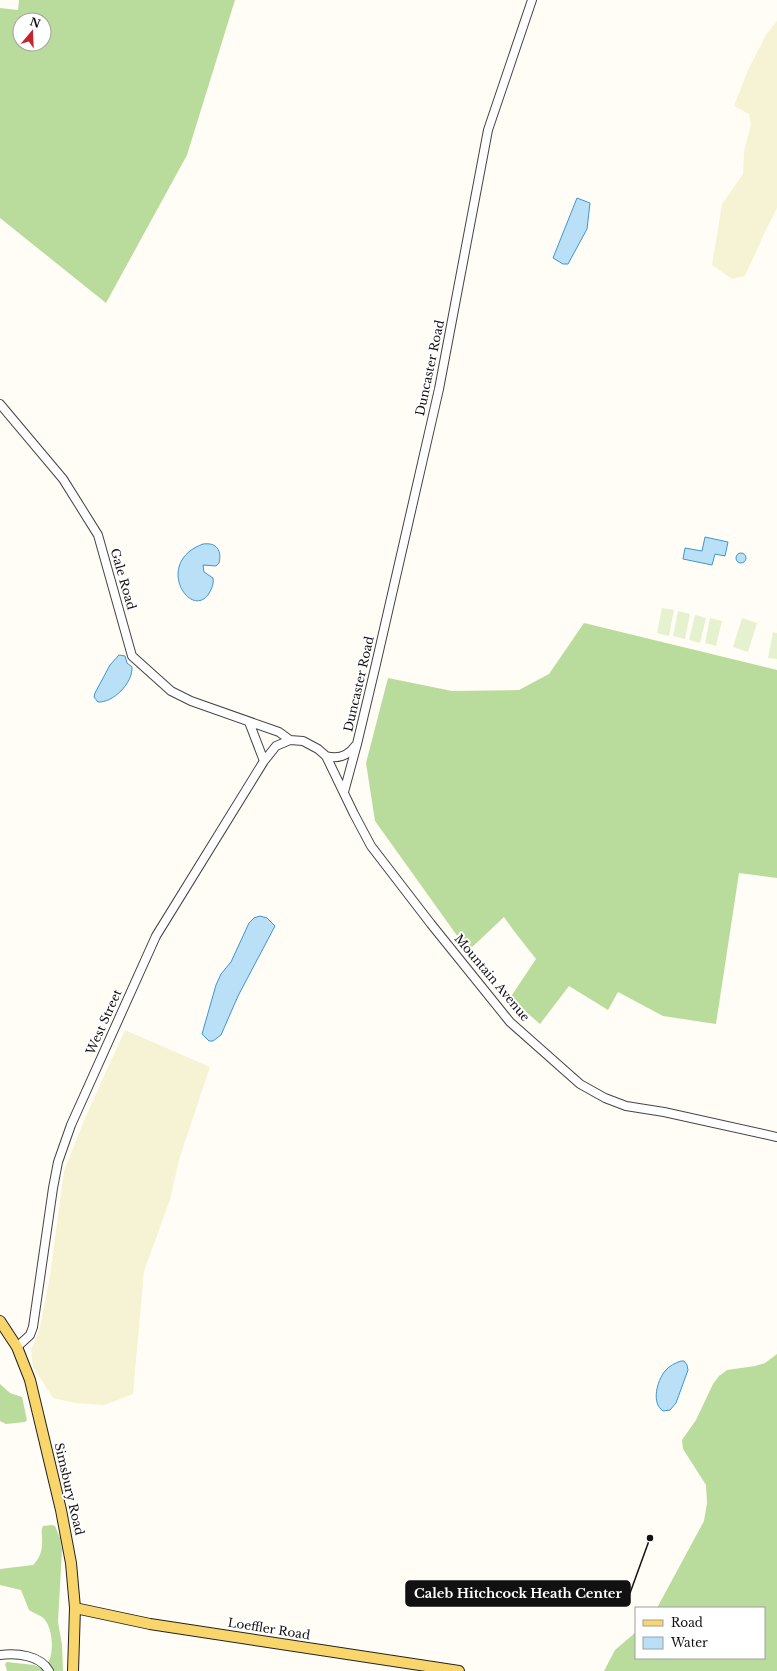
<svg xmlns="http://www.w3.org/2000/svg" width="777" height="1671" font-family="'Libre Baskerville',serif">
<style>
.farmland{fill:#f6f3d4}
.forest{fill:#b9dc9c;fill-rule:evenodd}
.pitch{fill:#e6f2cf}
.water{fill:#b9e0f7;stroke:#3f96cf}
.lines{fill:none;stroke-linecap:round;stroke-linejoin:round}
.minor-casing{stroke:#444;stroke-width:10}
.major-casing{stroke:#222;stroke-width:12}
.minor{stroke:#fff;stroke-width:8}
.major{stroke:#f9d66b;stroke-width:10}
.labels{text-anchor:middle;stroke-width:4;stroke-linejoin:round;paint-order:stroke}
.street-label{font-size:12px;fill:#111;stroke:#fff}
.leader{fill:none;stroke:#111;stroke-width:1.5}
.callout-dot{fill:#111;stroke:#fff;stroke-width:1.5}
.callout{fill:#111;stroke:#111;stroke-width:1.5}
.callout-label{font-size:13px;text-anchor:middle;font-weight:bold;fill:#fff}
</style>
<rect width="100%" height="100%" fill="#fffdf5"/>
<!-- farmland -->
<path class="farmland" d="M777,21V208L764,234L745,276L732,279L712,265L722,204L743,174L744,151L751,124L749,114L734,106L748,70L766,35Z
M125,1030L210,1067L179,1160L170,1200L144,1271L133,1394L105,1405L75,1403L53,1398L33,1367L31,1350L40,1328L50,1276L64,1171L85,1118Z"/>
<!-- forest -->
<path class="forest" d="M19,0H235L187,155L106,303L0,218V8L18,10ZM20,20H44V44H20Z
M584,623L777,670V878L739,873L716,1024L663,1016L618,992L608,1010L569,986L540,1024L510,998L536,959L514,931L504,917L468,951L375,821L366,763L388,678L452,691L519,690L549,674Z
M777,1354V1671H604L615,1650L636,1632V1658H764V1608H657L704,1521L707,1503L706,1485L683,1449L682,1440L696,1420L713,1384L719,1376L727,1370L755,1366L765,1363Z
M0,1384L10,1393L22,1397L27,1420L25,1422L6,1424L0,1421Z
M52,1525L55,1526L60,1538L62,1550L58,1622L62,1645L63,1671H7L5,1664L7,1662L34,1665L43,1669C55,1661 54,1631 45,1620C42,1615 34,1614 29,1610L21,1590L0,1585V1569L33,1565C39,1559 42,1552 42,1543C43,1537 40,1532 43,1526Z"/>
<!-- pitch -->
<path class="pitch" d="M662,608L674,610L669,636L657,633Z
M678,611L690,614L685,639L673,636Z
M695,615L706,618L700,643L689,640Z
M710,618L722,621L716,646L705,643Z
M742,618L757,623L748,652L733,647Z
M773,632L777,633V659L768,658Z"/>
<!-- water -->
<path class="water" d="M577,198L590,203L587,229L568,264H563L553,258Z
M705,537L728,542L725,556L715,554L712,565L683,559L685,548L702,551Z
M203,544C217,542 222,551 219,563L216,566L203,565L204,572L213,578C214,585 211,590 208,595C189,619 154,562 203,544Z
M736 558a5 5 0 1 1 10 0a5 5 0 1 1-10 0Z
M119,655L125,656L127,663L132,667C133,683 113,703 98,702L94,697L95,693L110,665Z
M260,916L267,918L275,926L238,996L221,1035L213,1041H209L202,1034L216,985L221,974L231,962L249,923L254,918Z
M681,1361H684L687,1365L688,1370L676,1403L670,1410L663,1411C651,1403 657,1381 665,1371C669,1366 675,1363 681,1361Z"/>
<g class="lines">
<!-- minor casing -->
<g class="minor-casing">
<path id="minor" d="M0,404L63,479L98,535L132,656L171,691L191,701L279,732L290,740
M249,722L264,761
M326,756C337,759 348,756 355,746
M344,792L357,744L376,664L439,389L488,130L532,0
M17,1347L30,1335L33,1327L53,1188L58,1162L71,1125L156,936L264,761L276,746L290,740L303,741L318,749L326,756L354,814L371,846L431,924L510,1022L580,1084L605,1098L626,1106L664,1112L777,1137
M0,1655C17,1653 40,1655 49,1671"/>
</g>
<!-- major casing -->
<g class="major-casing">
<path id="major" d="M0,1321L17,1347L30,1380L61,1510L71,1563L75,1608L73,1671
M75,1608L150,1624L459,1671"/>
</g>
<!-- minor -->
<use href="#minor" class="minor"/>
<!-- major -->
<use href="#major" class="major"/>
</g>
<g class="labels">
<!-- street labels -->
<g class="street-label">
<text transform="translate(430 368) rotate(-78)" y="4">Duncaster Road</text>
<text transform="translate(123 579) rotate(74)" y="4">Gale Road</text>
<text transform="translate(359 684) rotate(-77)" y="4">Duncaster Road</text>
<text transform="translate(492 978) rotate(50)" y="4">Mountain Avenue</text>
<text transform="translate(104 1022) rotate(-66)" y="4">West Street</text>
<text transform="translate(69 1489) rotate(77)" y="4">Simsbury Road</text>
<text transform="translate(269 1629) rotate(9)" y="4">Loeffler Road</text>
</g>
</g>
<!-- callouts -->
<path class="leader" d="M650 1538L630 1593"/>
<circle class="callout-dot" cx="650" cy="1538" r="4"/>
<rect class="callout" x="406" y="1581" width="224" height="25" rx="4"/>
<g class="callout-label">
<text x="518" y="1598">Caleb Hitchcock Heath Center</text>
</g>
<!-- legend -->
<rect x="635" y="1607" width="130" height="52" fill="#ffffff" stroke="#a0a0a0"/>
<rect x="643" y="1620" width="20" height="6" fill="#f9d66b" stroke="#a0a0a0"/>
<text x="671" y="1627" font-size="12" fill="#111111">Road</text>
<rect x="643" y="1637" width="20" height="12" fill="#b9e0f7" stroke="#a0a0a0"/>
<text x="671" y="1647" font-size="12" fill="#111111">Water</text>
<!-- north arrow -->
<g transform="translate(32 32) rotate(19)"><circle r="19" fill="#ffffff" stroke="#a0a0a0"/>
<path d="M0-3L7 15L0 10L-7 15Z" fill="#c4262e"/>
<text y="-6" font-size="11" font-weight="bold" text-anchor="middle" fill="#111111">N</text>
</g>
</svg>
